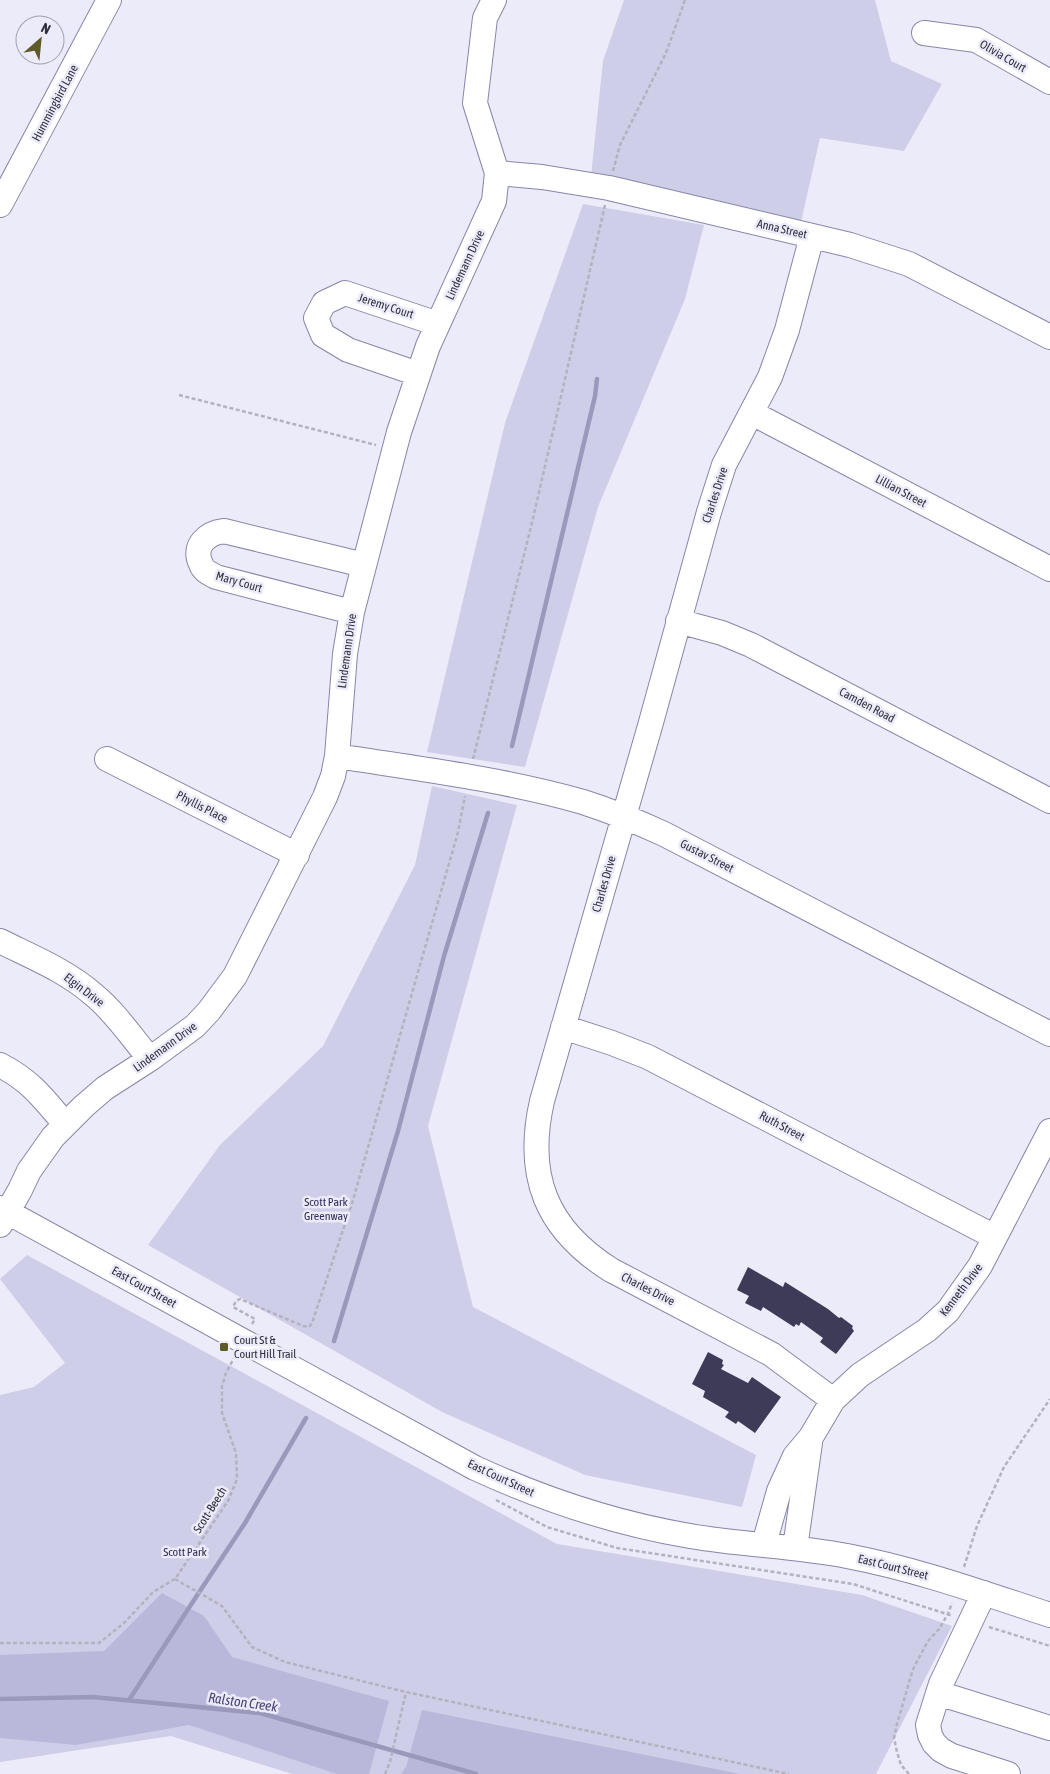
<svg xmlns="http://www.w3.org/2000/svg" width="1050" height="1774" font-family="'Asap Condensed',sans-serif">
<style>
.green{fill:#cfcee8}
.forest{fill:#b9b8db}
.lines{fill:none;stroke-linecap:round;stroke-linejoin:round}
.stream{stroke:#9b99bb;stroke-width:4.5}
.building{fill:#3d3b58}
.minor-casing{stroke:#8786a7;stroke-width:26}
.path{stroke:#b2b2c0;stroke-width:2.5;stroke-dasharray:4 2.5;stroke-linecap:butt}
.minor{stroke:#fff;stroke-width:24}
.poi-dot{fill:#5d5b27;stroke:#ecebfa;stroke-width:2}
.labels{text-anchor:middle;stroke-width:5;stroke-linejoin:round;paint-order:stroke}
.street-label{font-size:12px;fill:#2f2f3d;stroke:#ecebfa}
.park-label{font-size:12px;fill:#322c5a;stroke:#ecebfa}
.poi-label{font-size:12px;fill:#2f2f3d;stroke:#ecebfa;text-anchor:start}
.water-label{font-size:14px;font-style:italic;fill:#474272;stroke:#ecebfa}
</style>
<rect width="100%" height="100%" fill="#ecebfa"/>
<!-- green -->
<path class="green" d="M624,0H875L891,61L942,84L904,151L820,138L801,222L591,176L603,61Z
M583,204L704,225L685,299L598,507L525,767L427,752L505,423Z
M432,786L517,805L428,1126L473,1307L756,1455L742,1507L585,1475L442,1412L148,1245L220,1145L323,1046L415,865Z
M27,1255L557,1544L862,1595L952,1626L876,1774H292L171,1736L0,1762V1395L34,1387L65,1363L0,1279Z"/>
<!-- forest -->
<path class="forest" d="M162,1593L204,1616L232,1657L389,1701L369,1774H337L189,1725L76,1745L0,1738V1655L104,1651Z
M422,1710L740,1774H401L406,1767Z"/>
<g class="lines">
<!-- stream -->
<path class="stream" d="M512,746L595,396L597,379
M334,1341L398,1131L444,956L488,813
M0,1699L93,1697L260,1713L476,1774
M129,1700L196,1597L245,1523L306,1418"/>
</g>
<!-- building -->
<path class="building" d="M748,1267L783,1287L785,1282L828,1309L839,1318L841,1317L853,1326L852,1328L854,1331L836,1354L820,1342L823,1338L801,1322L799,1326L796,1324L794,1327L763,1307L761,1311L745,1303L749,1296L737,1290Z
M708,1352L723,1360L722,1364L724,1365L721,1369L748,1383L752,1377L781,1397L755,1433L738,1421L736,1424L725,1417L729,1412L703,1397L705,1391L692,1384Z"/>
<g class="lines">
<!-- minor casing -->
<g class="minor-casing">
<path id="minor" d="M924,33L976,40L1050,82
M497,173L542,177L609,188L850,245L909,264L1050,337
M0,205L109,0
M812,236L787,330L770,377L724,465L709,512L650,726L542,1101C525,1176 546,1229 611,1270L771,1354L833,1400
M418,374L348,350L323,335L316,318L324,303L345,293L438,324
M752,413L1050,569
M352,612L216,577C211,574 203,571 201,564C192,546 207,533 224,531L364,565
M678,621L722,633L751,645L1050,801
M337,756C419,769 503,779 583,802C611,811 638,822 664,834L1050,1034
M107,759L297,855
M0,941C32,957 67,971 94,995C116,1013 132,1038 150,1059
M563,1027L612,1043L648,1057L995,1237
M0,1065C31,1081 43,1098 65,1124
M0,1208L475,1468C545,1500 613,1523 690,1536C742,1545 795,1546 847,1556C916,1569 983,1593 1050,1615
M0,1225L20,1190L29,1171L53,1137L84,1106L105,1088L150,1059L195,1026L209,1011L235,976L325,797L333,776L337,756L345,654L352,612L399,432L428,346L494,201L497,173L475,103L485,18L494,0
M764,1544L779,1491L795,1456L811,1437L833,1400L860,1375L927,1330L948,1311L980,1266L1050,1131
M795,1548L810,1443
M984,1593L941,1684L928,1725L930,1735L934,1743L941,1750L952,1756L1008,1774
M938,1693L1050,1728"/>
</g>
<!-- path -->
<path class="path" d="M613,171L620,145L666,53L685,0
M179,395L376,445
M473,759L531,527L605,205
M252,1324L255,1319L233,1307L236,1301L240,1299L303,1326L309,1327L312,1323L353,1200L458,832L465,796
M496,1500L547,1527L617,1548L853,1584L953,1616
M964,1567L977,1526L1004,1467L1050,1399
M175,1579L222,1606L252,1647L285,1662L406,1692L789,1774
M989,1627L1050,1646
M0,1643H99L124,1623L153,1592L175,1579L228,1501L237,1479L236,1453L222,1413V1386L226,1373L234,1358
M385,1774L390,1762L406,1692
M909,1774L901,1765L897,1752L894,1738L897,1724L913,1669L928,1641L939,1629L948,1614L952,1603"/>
<!-- minor -->
<use href="#minor" class="minor"/>
</g>
<!-- markers -->
<rect class="poi-dot" x="219" y="1342" width="10" height="10" rx="2.5"/>
<g class="labels">
<!-- street labels -->
<g class="street-label">
<text transform="translate(1003 56) rotate(30)" y="4">Olivia Court</text>
<text transform="translate(55 103) rotate(-62)" y="4">Hummingbird Lane</text>
<text transform="translate(782 229) rotate(13)" y="4">Anna Street</text>
<text transform="translate(465 265) rotate(-65)" y="4">Lindemann Drive</text>
<text transform="translate(386 306) rotate(18)" y="4">Jeremy Court</text>
<text transform="translate(901 491) rotate(28)" y="4">Lillian Street</text>
<text transform="translate(715 495) rotate(-72)" y="4">Charles Drive</text>
<text transform="translate(239 582) rotate(16)" y="4">Mary Court</text>
<text transform="translate(347 651) rotate(-82)" y="4">Lindemann Drive</text>
<text transform="translate(867 705) rotate(28)" y="4">Camden Road</text>
<text transform="translate(202 807) rotate(27)" y="4">Phyllis Place</text>
<text transform="translate(707 856) rotate(27)" y="4">Gustav Street</text>
<text transform="translate(604 884) rotate(-74)" y="4">Charles Drive</text>
<text transform="translate(84 990) rotate(37)" y="4">Elgin Drive</text>
<text transform="translate(165 1047) rotate(-36)" y="4">Lindemann Drive</text>
<text transform="translate(782 1126) rotate(28)" y="4">Ruth Street</text>
<text transform="translate(144 1287) rotate(29)" y="4">East Court Street</text>
<text transform="translate(648 1289) rotate(27)" y="4">Charles Drive</text>
<text transform="translate(961 1290) rotate(-53)" y="4">Kenneth Drive</text>
<text transform="translate(501 1478) rotate(25)" y="4">East Court Street</text>
<text transform="translate(210 1510) rotate(-58)" y="4">Scott-Beech</text>
<text transform="translate(893 1567) rotate(14)" y="4">East Court Street</text>
</g>
<!-- park labels -->
<g class="park-label">
<text x="326" y="1206">Scott Park<tspan x="326" dy="14">Greenway</tspan></text>
<text x="185" y="1556">Scott Park</text>
</g>
<!-- poi labels -->
<g class="poi-label">
<text x="234" y="1344">Court St &amp;<tspan x="234" dy="14">Court Hill Trail</tspan></text>
</g>
<!-- water labels -->
<g class="water-label">
<text transform="translate(243 1702) rotate(8)" y="5">Ralston Creek</text>
</g>
</g>
<!-- north arrow -->
<g transform="translate(40 40) rotate(27)"><circle r="24" fill="#ecebfa" stroke="#a0a0ae"/>
<path d="M0-4L9 19L0 12L-9 19Z" fill="#5d5b27"/>
<text y="-8" font-size="14" font-weight="bold" text-anchor="middle" fill="#2f2f3d">N</text>
</g>
</svg>
